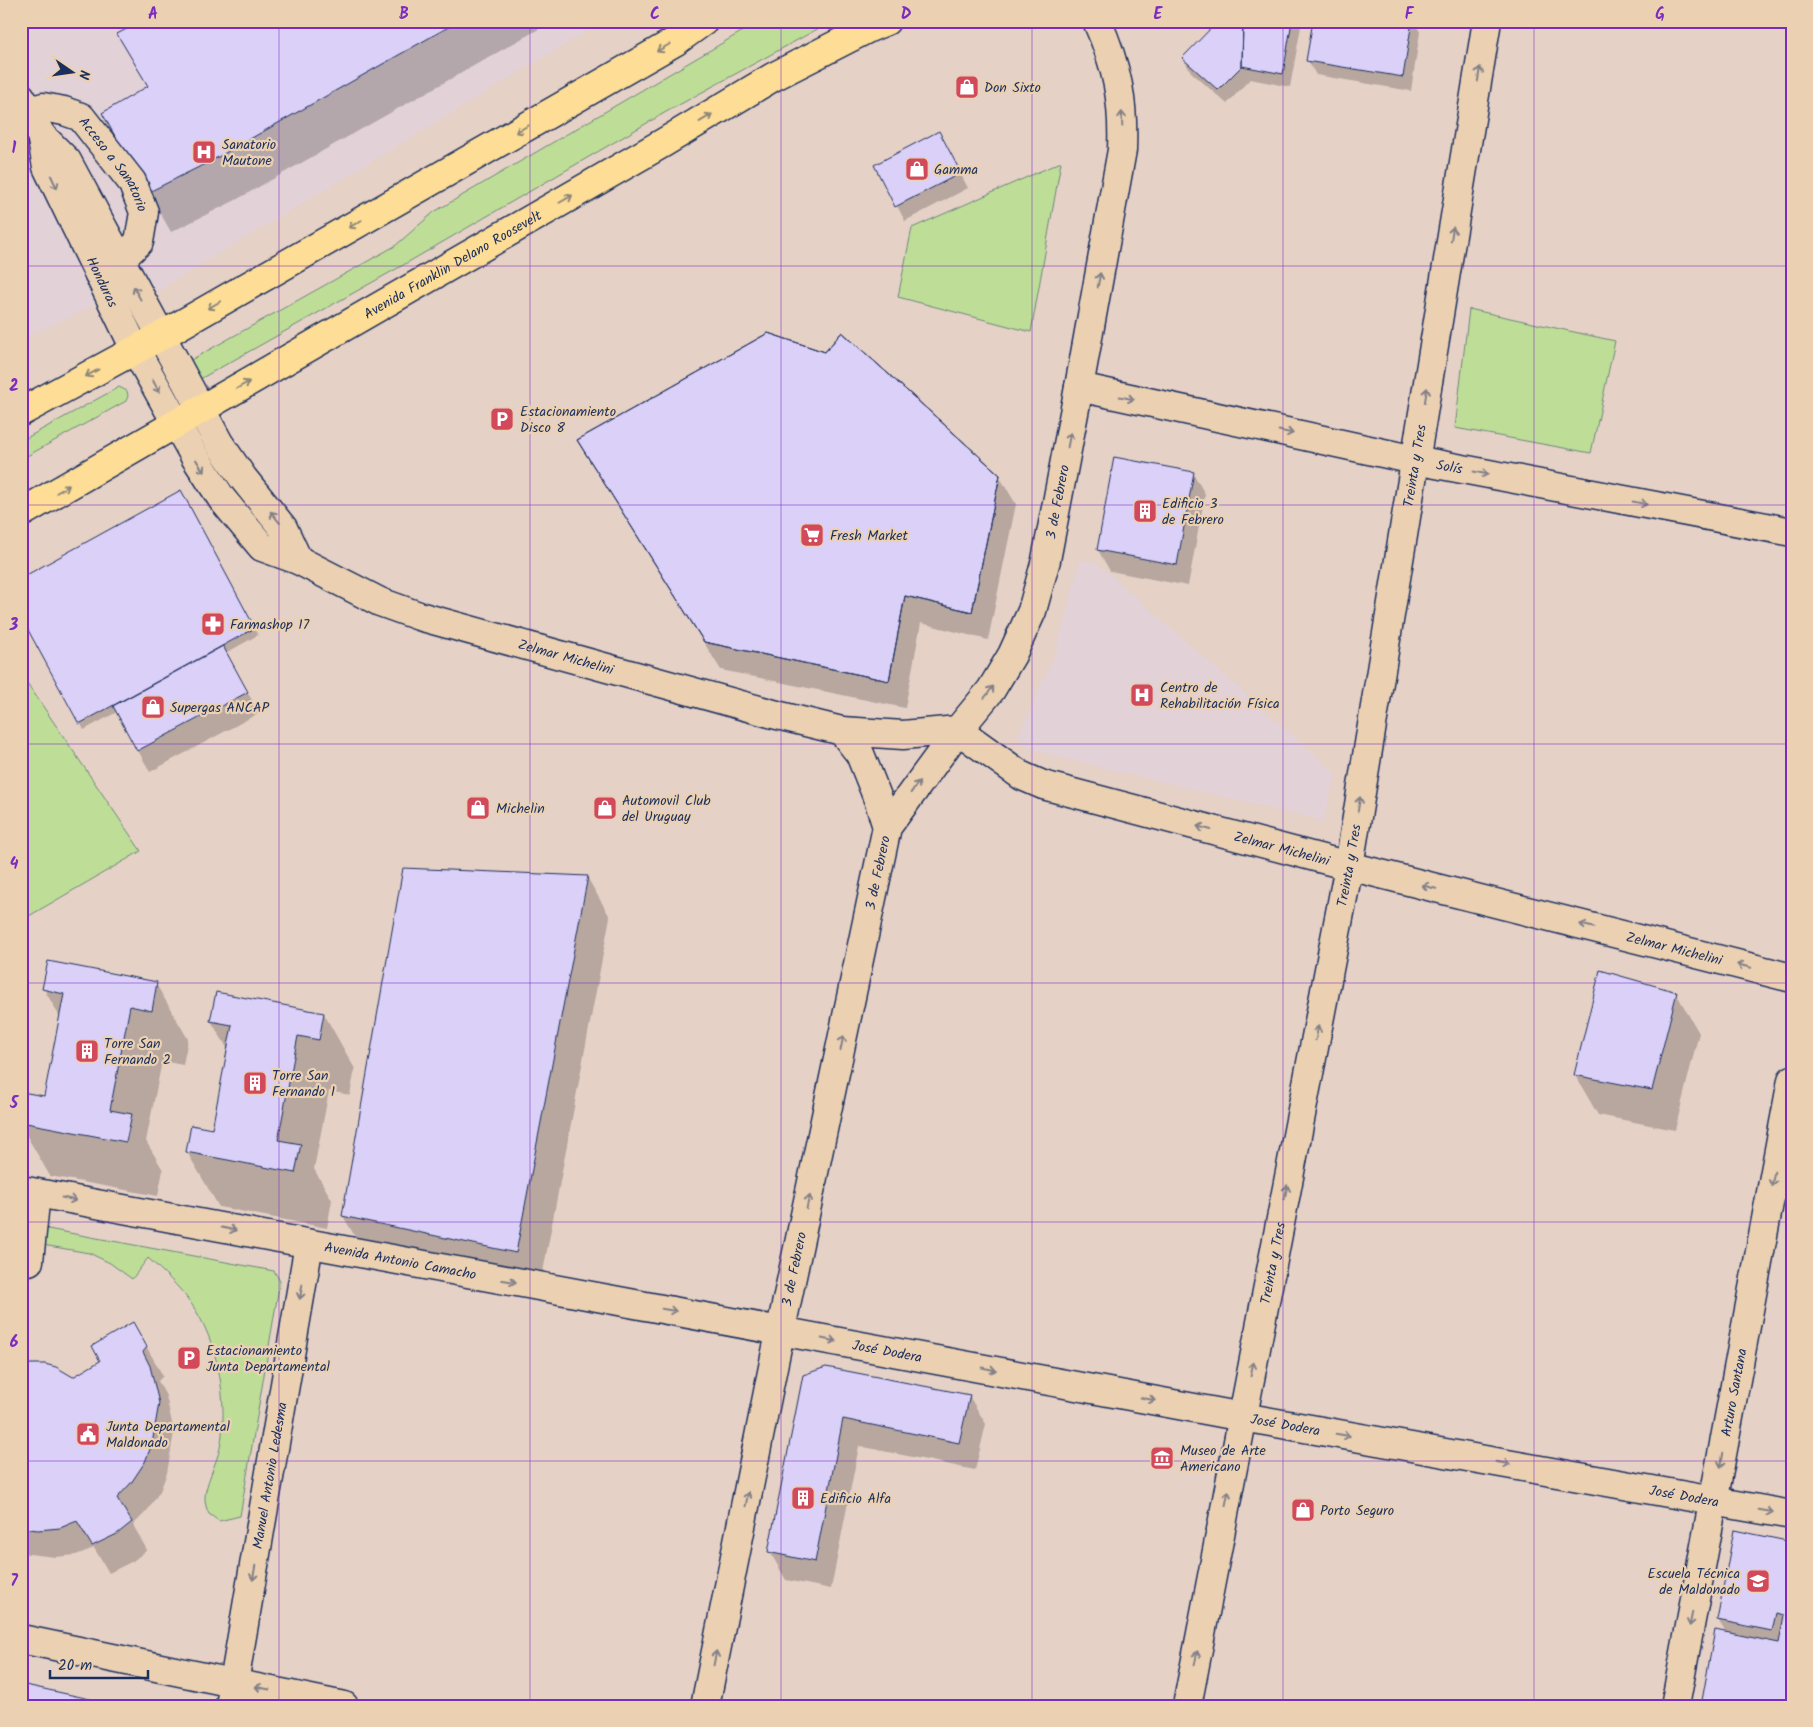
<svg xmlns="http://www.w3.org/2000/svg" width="1813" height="1727" font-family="Kalam,sans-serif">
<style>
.built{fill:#e2d1d6}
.green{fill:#bede97;stroke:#6c867a}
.shadow{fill:#0003}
.building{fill:#dad0f8;stroke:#1b2f5e}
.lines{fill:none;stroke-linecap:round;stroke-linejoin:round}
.minor-casing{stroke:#1b2f5e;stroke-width:31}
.major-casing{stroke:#1b2f5e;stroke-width:31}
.minor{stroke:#ebd1b2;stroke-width:28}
.major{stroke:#fedd96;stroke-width:28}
.oneway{stroke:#8c867a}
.oneway2{stroke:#838088}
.grid{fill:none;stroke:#7b2cbf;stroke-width:1;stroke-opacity:0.55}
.labels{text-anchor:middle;stroke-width:4.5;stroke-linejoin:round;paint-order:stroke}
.poi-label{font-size:14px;fill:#1b2f5e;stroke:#ebd1b2;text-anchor:start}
.street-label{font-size:14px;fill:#1b2f5e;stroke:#ebd1b2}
.neatline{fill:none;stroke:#7b2cbf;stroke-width:2}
.grid-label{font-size:16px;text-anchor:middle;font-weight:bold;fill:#7b2cbf}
</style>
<rect width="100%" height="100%" fill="#e6d1c7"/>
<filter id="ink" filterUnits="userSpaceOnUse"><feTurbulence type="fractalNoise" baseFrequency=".02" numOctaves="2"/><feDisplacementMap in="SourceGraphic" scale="10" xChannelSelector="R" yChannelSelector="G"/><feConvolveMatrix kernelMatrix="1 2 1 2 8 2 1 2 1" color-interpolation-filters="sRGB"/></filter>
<g filter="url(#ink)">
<!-- built -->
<path class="built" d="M21,21H604L159,290L153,291L145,290L129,283L81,312L21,339Z
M1080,560L1096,562L1336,774L1323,821L1058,757L1035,750L1017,738L1056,652Z"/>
<!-- green -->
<path class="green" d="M760,21H832L666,112L405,264L200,379L189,361L395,246L434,212Z
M1061,162L1031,332L898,297L912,228Z
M1469,309L1615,341L1591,453L1455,428Z
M119,387L127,391L128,396L126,401L27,456L21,463V441Z
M21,674L141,851L22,920L21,924Z
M48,1229L274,1271L280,1281L240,1516L219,1521L209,1514C207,1510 205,1504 205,1499C204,1487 217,1462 220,1448C229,1403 218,1339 190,1302C178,1285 163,1272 148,1258L132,1279L110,1263L89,1253L43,1245V1231Z"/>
<!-- shadow -->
<path class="shadow" d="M144,21H553L234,201L171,232L103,113L149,86Z
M1222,21H1302L1290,87L1250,79L1227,104L1191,72L1183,58Z
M1314,21H1414L1420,32L1411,91L1316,75L1308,61Z
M946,146L968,188L905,221L876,166Z
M595,468L999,476L1016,504L988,640L921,623L905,708L721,670Z
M1193,473L1205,494L1188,586L1110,571L1098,550Z
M180,492L258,635L226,653L259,713L150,772L117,712L84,730L21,614Z
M587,877L610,917L539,1293L367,1257L343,1216Z
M156,984L188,1039L183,1065L162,1061L146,1141L163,1170L158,1196L50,1176L21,1126V1105L23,1094L45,1098L61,1019L44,989Z
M1676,993L1699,1033L1675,1130L1598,1115L1575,1075Z
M324,1014L355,1069L350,1095L329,1091L314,1169L332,1200L327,1228L219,1207L187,1152L213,1131L229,1051L211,1021Z
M133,1323L163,1376L158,1381L166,1396L174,1432L167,1473L160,1491L147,1511L133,1525L147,1550L133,1561L109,1573L94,1548L76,1555L55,1557L21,1553V1369L73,1378L101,1362Z
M804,1376L969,1396L986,1424L975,1470L859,1446L831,1589L786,1580L770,1552Z
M1792,1543V1706L1726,1633L1718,1620Z"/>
<!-- building -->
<path class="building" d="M142,21H459L211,161L147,193L102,113L148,86L117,34Z
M1218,21H1243L1242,66L1218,90L1182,58Z
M1243,21H1292L1283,74L1242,66Z
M1313,21H1412L1403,77L1306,61Z
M939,131L961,173L895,207L874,165Z
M842,332L1000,475L972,612L905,596L889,681L704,642L577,440L768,333L825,352Z
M842,332L1000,475L972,612L905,596L889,681L704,642L577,440L768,333L825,352Z
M1114,457L1194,472L1177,565L1097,550Z
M181,490L255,628L79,724L21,617V578Z
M223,646L248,692L137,751L113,706Z
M403,868L588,876L516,1253L342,1216Z
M48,961L157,982L152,1011L130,1006L110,1110L132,1114L126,1142L21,1122L22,1092L44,1096L64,994L42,989Z
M1600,970L1677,992L1652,1090L1574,1075Z
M216,992L324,1013L319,1040L298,1036L278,1140L301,1144L295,1173L186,1152L191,1125L212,1129L232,1025L210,1021Z
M133,1322L147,1347L143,1352L150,1366L159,1403L152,1444L145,1462L131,1483L117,1498L132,1522L117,1534L92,1546L77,1521L60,1528L38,1530L21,1528V1367L31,1364H45L56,1367L73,1377L100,1361L92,1346Z
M826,1367L970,1395L959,1443L843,1419L815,1562L768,1552L803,1375Z
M1734,1530L1792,1542V1706H1701L1715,1630L1779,1643L1784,1615L1776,1613L1772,1631L1717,1620Z
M21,1684L108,1703V1706H21Z"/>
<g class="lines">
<!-- minor casing -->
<g class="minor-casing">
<g id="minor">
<path d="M21,97L41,135L67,161L219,443L243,478L283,528L298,560"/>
<path id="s1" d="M29,112L43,107L64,111L81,117L132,182L144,212L139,242L120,260"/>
<path id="s2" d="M41,135L47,167L135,349L195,457L222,499L262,547L298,560L380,602L419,616L777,715L842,731L903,735L958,730L1022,776L1043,785L1349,866L1792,978"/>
<path id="s3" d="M1079,387L1415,460L1792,532"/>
<path d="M842,731L860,754L878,799L887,827"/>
<path id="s4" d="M21,1190L1243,1417L1792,1515"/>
<path d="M29,1261L36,1193"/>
<path d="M21,1639L344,1706"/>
<path id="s5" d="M230,1706L309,1244"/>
<path id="s6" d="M705,1706L775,1357L887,827L958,730L991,690L1012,655L1032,611L1046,560L1079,387L1122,150C1124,101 1117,66 1097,21"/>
<path id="s7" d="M1187,1706L1349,866L1487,21"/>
<path id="s8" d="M1675,1706L1792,1080"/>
</g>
</g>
<!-- major casing -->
<g class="major-casing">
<g id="major">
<path d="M21,412L161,336L676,41L704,21"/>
<path id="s9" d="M21,513L663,143L773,77L869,28L886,21"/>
</g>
</g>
<!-- minor -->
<use href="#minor" class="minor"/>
<!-- major -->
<use href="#major" class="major"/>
</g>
<!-- one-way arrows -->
<defs><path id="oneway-shaft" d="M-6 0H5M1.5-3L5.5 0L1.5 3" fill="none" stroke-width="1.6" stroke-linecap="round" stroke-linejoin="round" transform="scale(1.25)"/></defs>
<g class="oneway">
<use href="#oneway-shaft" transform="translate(663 48) rotate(150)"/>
<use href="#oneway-shaft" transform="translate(706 118) rotate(-31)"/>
<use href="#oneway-shaft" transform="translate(522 129) rotate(150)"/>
<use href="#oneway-shaft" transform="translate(566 199) rotate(-30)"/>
<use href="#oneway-shaft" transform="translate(355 224) rotate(150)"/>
<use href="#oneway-shaft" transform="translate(214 305) rotate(150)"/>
<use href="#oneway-shaft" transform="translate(92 373) rotate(151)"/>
<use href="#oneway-shaft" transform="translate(243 385) rotate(-30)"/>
<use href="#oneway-shaft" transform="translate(63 489) rotate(-30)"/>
</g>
<g class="oneway2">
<use href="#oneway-shaft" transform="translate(1479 74) rotate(-81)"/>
<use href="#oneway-shaft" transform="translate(1122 119) rotate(-92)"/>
<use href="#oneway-shaft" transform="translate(54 182) rotate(65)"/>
<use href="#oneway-shaft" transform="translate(1452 234) rotate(-81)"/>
<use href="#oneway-shaft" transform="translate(1099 280) rotate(-80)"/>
<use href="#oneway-shaft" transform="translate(137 293) rotate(-118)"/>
<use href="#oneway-shaft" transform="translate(156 386) rotate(61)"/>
<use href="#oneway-shaft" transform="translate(1426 395) rotate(-81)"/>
<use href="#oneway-shaft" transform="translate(1127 398) rotate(12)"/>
<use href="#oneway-shaft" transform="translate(1286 432) rotate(12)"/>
<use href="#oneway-shaft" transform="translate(1069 440) rotate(-79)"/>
<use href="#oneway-shaft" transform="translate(200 466) rotate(58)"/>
<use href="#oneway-shaft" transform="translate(1481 473) rotate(11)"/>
<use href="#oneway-shaft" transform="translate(1640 503) rotate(11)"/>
<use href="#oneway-shaft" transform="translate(275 517) rotate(-129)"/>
<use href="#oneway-shaft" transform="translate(989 692) rotate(-53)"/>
<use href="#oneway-shaft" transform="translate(915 787) rotate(-54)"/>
<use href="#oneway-shaft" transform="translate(1359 804) rotate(-81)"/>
<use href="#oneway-shaft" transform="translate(1204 828) rotate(-165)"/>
<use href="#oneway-shaft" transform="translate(1429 887) rotate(-166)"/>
<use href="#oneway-shaft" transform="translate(1587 926) rotate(-166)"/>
<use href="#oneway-shaft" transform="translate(1744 966) rotate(-166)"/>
<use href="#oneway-shaft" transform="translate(1317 1033) rotate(-79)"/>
<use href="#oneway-shaft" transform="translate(842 1043) rotate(-78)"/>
<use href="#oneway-shaft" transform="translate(1773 1179) rotate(100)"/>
<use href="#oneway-shaft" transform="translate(1286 1192) rotate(-79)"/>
<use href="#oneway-shaft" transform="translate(69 1199) rotate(11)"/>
<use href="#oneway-shaft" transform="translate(808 1202) rotate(-78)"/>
<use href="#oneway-shaft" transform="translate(229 1229) rotate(11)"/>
<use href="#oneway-shaft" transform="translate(509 1281) rotate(10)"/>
<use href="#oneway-shaft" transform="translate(301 1292) rotate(100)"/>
<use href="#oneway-shaft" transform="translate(669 1310) rotate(10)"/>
<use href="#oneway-shaft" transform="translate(829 1340) rotate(11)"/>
<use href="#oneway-shaft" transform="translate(989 1369) rotate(11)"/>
<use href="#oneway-shaft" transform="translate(1252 1369) rotate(-79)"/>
<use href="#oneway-shaft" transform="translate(1148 1399) rotate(11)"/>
<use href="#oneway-shaft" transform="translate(1343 1435) rotate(10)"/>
<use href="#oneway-shaft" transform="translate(1722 1460) rotate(100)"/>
<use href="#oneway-shaft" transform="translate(1503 1463) rotate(10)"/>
<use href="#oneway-shaft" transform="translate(1227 1498) rotate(-79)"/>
<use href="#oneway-shaft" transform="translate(747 1499) rotate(-79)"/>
<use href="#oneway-shaft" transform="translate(1766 1511) rotate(10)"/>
<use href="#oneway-shaft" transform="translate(254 1573) rotate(100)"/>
<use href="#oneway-shaft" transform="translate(1691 1619) rotate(101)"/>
<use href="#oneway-shaft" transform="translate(715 1658) rotate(-79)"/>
<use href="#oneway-shaft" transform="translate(1196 1658) rotate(-79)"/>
<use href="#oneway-shaft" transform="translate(262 1688) rotate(-168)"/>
</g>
</g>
<!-- grid -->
<path class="grid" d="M279,21V1706M530,21V1706M781,21V1706M1032,21V1706M1283,21V1706M1534,21V1706M21,266H1792M21,505H1792M21,744H1792M21,983H1792M21,1222H1792M21,1461H1792"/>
<!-- icons -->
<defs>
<g id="shop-square" transform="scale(1.25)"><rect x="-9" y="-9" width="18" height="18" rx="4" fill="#d1495b" stroke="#ebd1b2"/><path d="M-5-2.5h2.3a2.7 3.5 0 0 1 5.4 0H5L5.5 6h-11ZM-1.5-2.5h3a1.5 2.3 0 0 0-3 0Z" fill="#fff"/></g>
<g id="hospital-square" transform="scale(1.25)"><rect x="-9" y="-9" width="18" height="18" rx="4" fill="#d1495b" stroke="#ebd1b2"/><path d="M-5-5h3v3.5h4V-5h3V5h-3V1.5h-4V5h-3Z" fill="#fff"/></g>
<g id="parking-square" transform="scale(1.25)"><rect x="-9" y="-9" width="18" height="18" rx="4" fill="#d1495b" stroke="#ebd1b2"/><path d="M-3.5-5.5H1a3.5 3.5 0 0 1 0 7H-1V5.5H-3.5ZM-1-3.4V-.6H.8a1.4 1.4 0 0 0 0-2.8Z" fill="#fff"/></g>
<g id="building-square" transform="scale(1.25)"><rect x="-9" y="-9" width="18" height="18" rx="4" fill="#d1495b" stroke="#ebd1b2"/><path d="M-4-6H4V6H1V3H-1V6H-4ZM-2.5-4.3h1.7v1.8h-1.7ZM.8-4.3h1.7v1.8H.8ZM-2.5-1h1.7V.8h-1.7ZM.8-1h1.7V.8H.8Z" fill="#fff"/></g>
<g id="supermarket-square" transform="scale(1.25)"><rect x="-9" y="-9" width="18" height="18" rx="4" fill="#d1495b" stroke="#ebd1b2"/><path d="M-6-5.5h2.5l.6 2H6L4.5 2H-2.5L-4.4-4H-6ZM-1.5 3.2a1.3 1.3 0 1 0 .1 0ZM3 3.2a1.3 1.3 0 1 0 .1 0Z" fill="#fff"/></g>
<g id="pharmacy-square" transform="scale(1.25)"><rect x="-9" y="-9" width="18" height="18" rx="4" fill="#d1495b" stroke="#ebd1b2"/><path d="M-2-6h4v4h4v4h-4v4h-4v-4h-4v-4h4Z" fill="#fff"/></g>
<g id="civic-square" transform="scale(1.25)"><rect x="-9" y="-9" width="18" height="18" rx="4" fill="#d1495b" stroke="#ebd1b2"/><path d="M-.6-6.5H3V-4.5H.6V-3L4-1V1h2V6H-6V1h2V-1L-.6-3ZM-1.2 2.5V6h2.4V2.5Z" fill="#fff"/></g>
<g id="museum-square" transform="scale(1.25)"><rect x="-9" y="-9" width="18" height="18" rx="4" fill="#d1495b" stroke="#ebd1b2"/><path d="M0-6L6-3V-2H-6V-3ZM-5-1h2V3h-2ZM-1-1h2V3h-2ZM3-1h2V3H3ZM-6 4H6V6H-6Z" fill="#fff"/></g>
<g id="school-square" transform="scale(1.25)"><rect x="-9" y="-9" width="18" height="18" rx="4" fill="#d1495b" stroke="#ebd1b2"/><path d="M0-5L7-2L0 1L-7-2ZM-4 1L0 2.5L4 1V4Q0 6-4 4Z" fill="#fff"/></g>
</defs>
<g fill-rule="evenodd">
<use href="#shop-square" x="967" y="87"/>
<use href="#hospital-square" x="204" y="152"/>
<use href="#shop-square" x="917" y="169"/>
<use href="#parking-square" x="502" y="419"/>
<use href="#building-square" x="1145" y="511"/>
<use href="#supermarket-square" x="812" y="535"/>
<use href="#pharmacy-square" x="213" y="624"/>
<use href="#hospital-square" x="1142" y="695"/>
<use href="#shop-square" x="153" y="707"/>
<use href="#shop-square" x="478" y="808"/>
<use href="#shop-square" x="605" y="808"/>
<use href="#building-square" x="87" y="1051"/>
<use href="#building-square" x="255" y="1083"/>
<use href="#parking-square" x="189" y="1358"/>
<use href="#civic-square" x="88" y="1434"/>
<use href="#museum-square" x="1162" y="1458"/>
<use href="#building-square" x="803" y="1498"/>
<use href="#shop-square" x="1303" y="1510"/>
<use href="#school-square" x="1758" y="1581"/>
</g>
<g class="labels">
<!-- poi labels -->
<g class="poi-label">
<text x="984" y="92">Don Sixto</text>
<text x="222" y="149">Sanatorio<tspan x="222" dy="16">Mautone</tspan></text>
<text x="934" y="174">Gamma</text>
<text x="520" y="416">Estacionamiento<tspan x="520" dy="16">Disco 8</tspan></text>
<text x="1162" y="508">Edificio 3<tspan x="1162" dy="16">de Febrero</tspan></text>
<text x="830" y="540">Fresh Market</text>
<text x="230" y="629">Farmashop 17</text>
<text x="1160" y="692">Centro de<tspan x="1160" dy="16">Rehabilitación Física</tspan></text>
<text x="170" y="712">Supergas ANCAP</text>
<text x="622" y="805">Automovil Club<tspan x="622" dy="16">del Uruguay</tspan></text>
<text x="496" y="813">Michelin</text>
<text x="104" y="1048">Torre San<tspan x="104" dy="16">Fernando 2</tspan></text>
<text x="272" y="1080">Torre San<tspan x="272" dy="16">Fernando 1</tspan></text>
<text x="206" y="1355">Estacionamiento<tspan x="206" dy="16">Junta Departamental</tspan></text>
<text x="106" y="1431">Junta Departamental<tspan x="106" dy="16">Maldonado</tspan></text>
<text x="1180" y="1455">Museo de Arte<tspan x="1180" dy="16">Americano</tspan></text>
<text x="820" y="1503">Edificio Alfa</text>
<text x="1320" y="1515">Porto Seguro</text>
<text x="1740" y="1578" text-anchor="end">Escuela Técnica<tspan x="1740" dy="16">de Maldonado</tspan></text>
</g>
<!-- street labels -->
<g class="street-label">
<text dy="5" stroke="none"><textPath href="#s1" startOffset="112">Acceso a Sanatorio</textPath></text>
<text dy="5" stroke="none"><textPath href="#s9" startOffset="498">Avenida Franklin Delano Roosevelt</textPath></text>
<text dy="5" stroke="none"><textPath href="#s2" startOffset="160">Honduras</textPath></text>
<text dy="5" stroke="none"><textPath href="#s7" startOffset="1261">Treinta y Tres</textPath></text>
<text dy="5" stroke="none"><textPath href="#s3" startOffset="379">Solís</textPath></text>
<text dy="5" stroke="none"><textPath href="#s6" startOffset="1271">3 de Febrero</textPath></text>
<text dy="5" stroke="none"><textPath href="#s2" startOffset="795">Zelmar Michelini</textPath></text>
<text dy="5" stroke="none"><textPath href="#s2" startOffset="1546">Zelmar Michelini</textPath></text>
<text dy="5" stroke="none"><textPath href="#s7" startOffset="856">Treinta y Tres</textPath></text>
<text dy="5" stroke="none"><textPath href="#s6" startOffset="851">3 de Febrero</textPath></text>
<text dy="5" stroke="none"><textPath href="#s2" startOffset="1951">Zelmar Michelini</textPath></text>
<text dy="5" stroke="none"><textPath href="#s4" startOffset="386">Avenida Antonio Camacho</textPath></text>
<text dy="5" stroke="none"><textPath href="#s7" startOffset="451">Treinta y Tres</textPath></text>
<text dy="5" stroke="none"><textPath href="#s6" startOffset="446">3 de Febrero</textPath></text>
<text dy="5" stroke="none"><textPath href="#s4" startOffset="881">José Dodera</textPath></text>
<text dy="5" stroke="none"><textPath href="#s8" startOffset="319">Arturo Santana</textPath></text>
<text dy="5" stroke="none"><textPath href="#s4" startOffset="1286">José Dodera</textPath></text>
<text dy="5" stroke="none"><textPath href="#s5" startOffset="234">Manuel Antonio Ledesma</textPath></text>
<text dy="5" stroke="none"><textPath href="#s4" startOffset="1691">José Dodera</textPath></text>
</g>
</g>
<!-- margin -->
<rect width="1813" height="1727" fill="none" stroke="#ebd1b2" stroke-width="55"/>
<!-- north arrow -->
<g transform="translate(72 72) rotate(103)" stroke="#ebd1b2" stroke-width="4" paint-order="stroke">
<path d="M0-4L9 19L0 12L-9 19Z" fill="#1b2f5e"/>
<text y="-8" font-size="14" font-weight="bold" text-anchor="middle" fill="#1b2f5e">N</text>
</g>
<!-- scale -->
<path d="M50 1670v8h98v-8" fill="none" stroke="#1b2f5e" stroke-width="2.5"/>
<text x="58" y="1670" font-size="15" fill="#1b2f5e" stroke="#ebd1b2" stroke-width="4" paint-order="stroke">20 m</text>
<rect x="28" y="28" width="1758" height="1672" class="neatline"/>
<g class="grid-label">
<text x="153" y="19">A</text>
<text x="404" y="19">B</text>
<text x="655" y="19">C</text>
<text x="906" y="19">D</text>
<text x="1158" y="19">E</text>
<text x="1409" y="19">F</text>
<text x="1660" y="19">G</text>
<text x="14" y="153">1</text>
<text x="14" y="391">2</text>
<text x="14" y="630">3</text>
<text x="14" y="869">4</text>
<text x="14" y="1108">5</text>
<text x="14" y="1347">6</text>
<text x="14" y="1586">7</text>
</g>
</svg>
